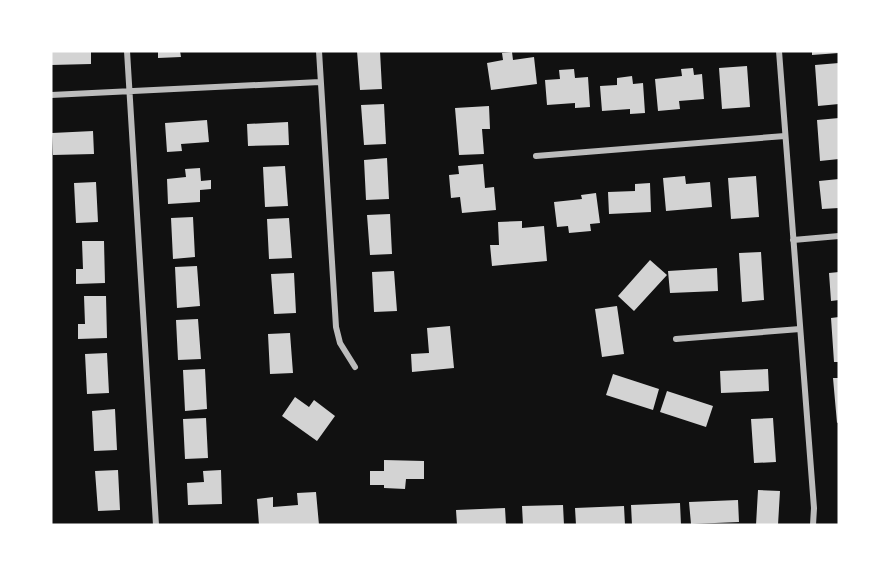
<svg xmlns="http://www.w3.org/2000/svg" width="890" height="576" font-family="'Public Sans',sans-serif">
<style>
.building{fill:#d3d3d3}
.lines{fill:none;stroke-linecap:round;stroke-linejoin:round}
.minor{stroke:#bcbcbc;stroke-width:6}
</style>
<rect width="100%" height="100%" fill="#111"/>
<!-- building -->
<path class="building" d="M51,51H91V64L51,65Z
M158,51H180L181,57L158,58Z
M357,51H380L382,89L360,90Z
M812,51H839V53L812,55Z
M512,52L513,60L534,57L537,84L491,90L487,63L503,60L502,53Z
M839,63V104L818,106L815,65Z
M747,66L750,107L722,109L719,68Z
M693,68L694,75L702,74L704,99L679,101L680,109L658,111L655,79L682,76L681,69Z
M574,69L575,78L588,77L590,107L575,108V103L547,105L545,80L560,79L559,70Z
M632,76L633,84L643,83L645,113L630,114V109L602,111L600,86L617,85V78Z
M384,104L386,144L364,145L361,105Z
M489,106L490,129H482L484,154L459,155L455,108Z
M839,118V159L820,161L817,120Z
M207,120L209,142L181,144L182,151L167,152L165,123Z
M288,122L289,145L248,146L247,124Z
M93,131L94,154L53,155L52,133Z
M387,158L389,199L366,200L364,160Z
M483,164L485,188L494,187L496,210L462,213L460,197L451,198L449,175L459,174L458,166Z
M285,166L288,206L265,207L263,167Z
M200,168L201,181L211,180V189L200,190V202L168,204L167,179L186,177L185,169Z
M685,176L686,184L710,182L712,207L666,211L663,178Z
M756,176L759,217L731,219L728,178Z
M839,179V208L822,209L819,181Z
M96,182L98,222L76,223L74,183Z
M650,183L651,212L609,214L608,192L635,191V184Z
M596,193L600,223L590,224L591,231L569,233L568,226L557,227L554,202L582,199L581,195Z
M390,214L392,254L370,255L367,215Z
M193,217L195,257L173,259L171,218Z
M289,218L292,258L269,259L267,219Z
M522,221V228L544,226L547,261L492,266L490,245H499L498,222Z
M82,241H104L105,283L76,284V269H83Z
M761,252L764,300L742,302L739,253Z
M650,260L667,275L634,311L618,296Z
M197,266L200,306L177,308L175,267Z
M717,268L718,291L670,293L668,271Z
M394,271L397,311L374,312L372,272Z
M839,272V300L831,301L829,273Z
M294,273L296,313L274,314L271,274Z
M84,296H106L107,338L78,339V324H85Z
M617,306L624,354L602,357L595,309Z
M839,317V362H834L831,318Z
M198,319L201,359L178,360L176,320Z
M450,326L454,368L412,372L411,354L429,353L427,328Z
M290,333L293,373L270,374L268,334Z
M107,353L109,393L87,394L85,354Z
M205,369L207,409L185,411L183,370Z
M768,369L769,391L721,393L720,371Z
M613,374L659,389L653,410L606,395Z
M833,378H839V422L837,423Z
M667,391L713,406L706,427L660,412Z
M295,397L309,407L314,400L335,416L317,441L282,416Z
M115,409L117,450L94,451L92,411Z
M206,418L208,458L185,459L183,419Z
M773,418L776,462L754,463L751,419Z
M384,460L424,461V479H406L405,489L384,488V485H370V471H384Z
M118,470L120,510L98,511L95,471Z
M221,470L222,504L188,505L187,483L204,482L203,471Z
M758,490L780,491L778,525H756Z
M316,492L319,525H259L257,499L273,497V507L298,505L297,493Z
M738,500L739,522L691,524L689,502Z
M680,503L681,525H632L631,505Z
M563,505L564,525H523L522,506Z
M624,506L625,525H576L575,508Z
M505,508L506,525H457L456,510Z"/>
<g class="lines">
<!-- minor -->
<path class="minor" d="M127,51L156,525
M319,51L336,327L340,343L355,367
M779,51L814,508L813,525
M51,95L320,82
M536,156L785,136
M793,240L839,236
M676,339L800,329"/>
</g>
<!-- border -->
<rect width="890" height="576" fill="none" stroke="#ffffff" stroke-width="105"/>
</svg>
